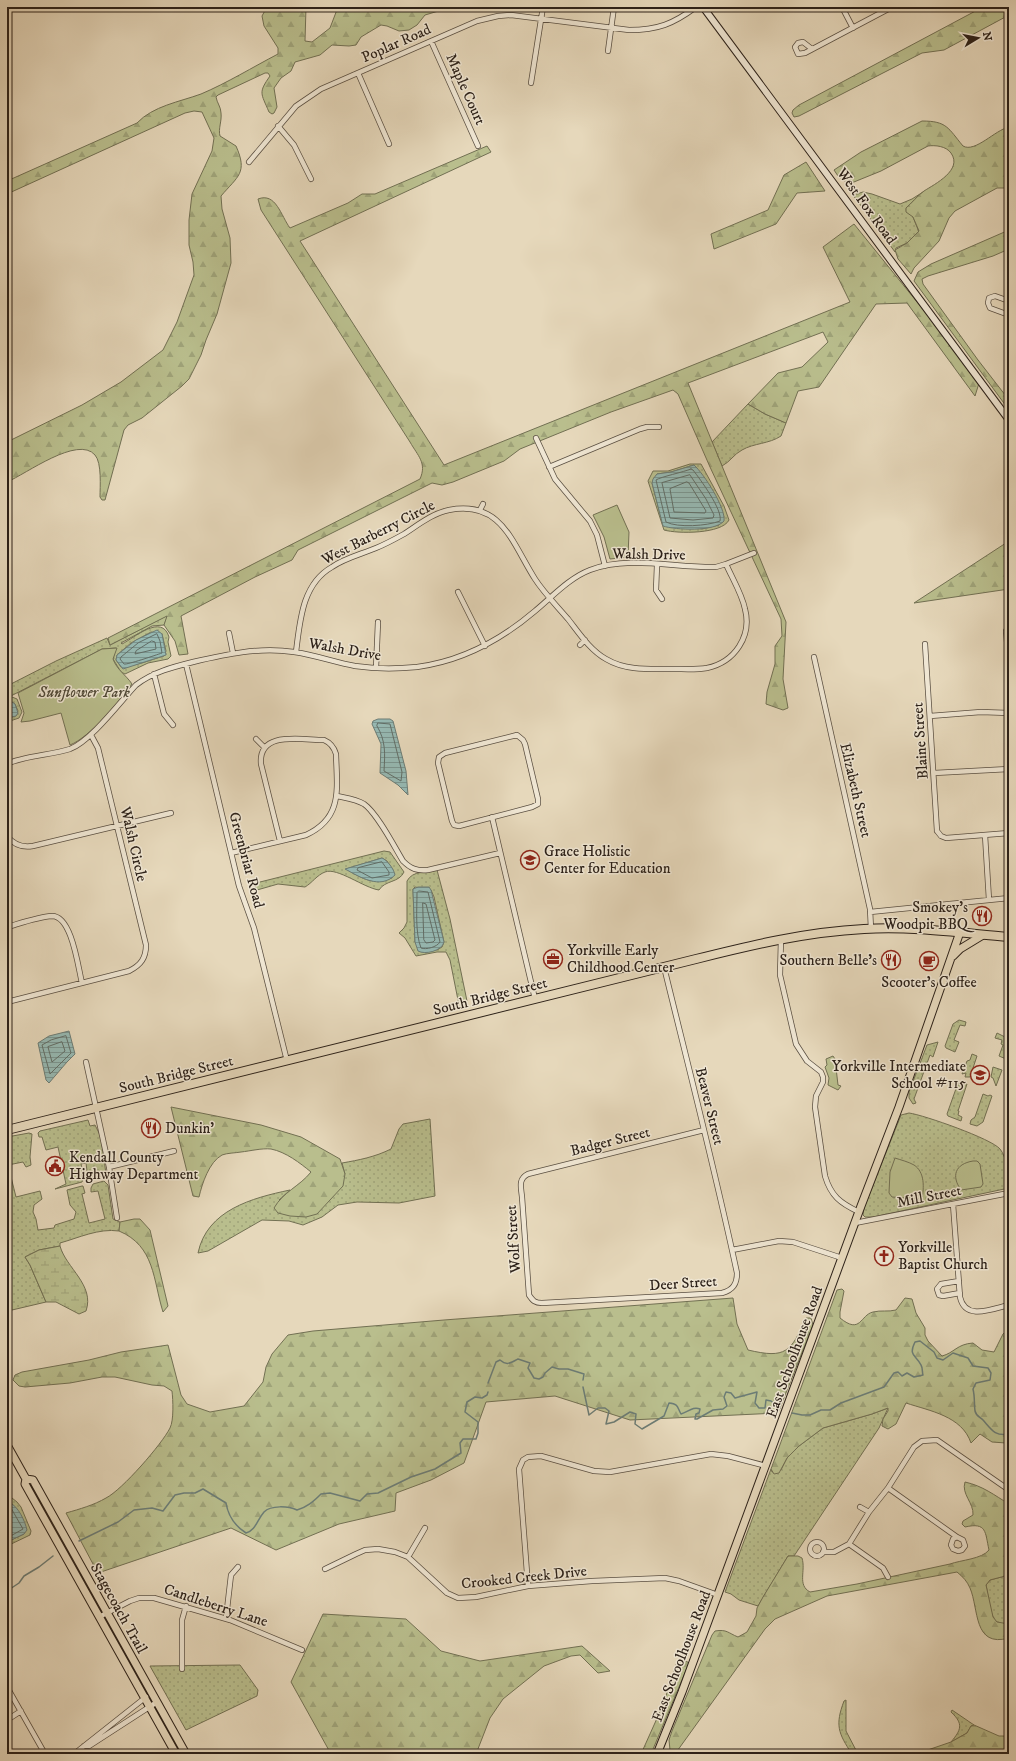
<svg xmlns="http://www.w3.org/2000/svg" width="1016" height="1761" font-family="'IM FELL DW Pica',serif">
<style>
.grass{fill:url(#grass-dots);stroke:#727053;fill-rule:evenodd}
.forest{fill:url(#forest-firs);stroke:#727053}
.wetland{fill:url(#wetland-marsh);stroke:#727053}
.park{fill:#b9be8d;stroke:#727053}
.water{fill:url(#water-rules);stroke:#6c7c75}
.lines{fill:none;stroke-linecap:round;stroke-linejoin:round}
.shore{stroke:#616d66;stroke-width:1}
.stream{stroke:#6c7c75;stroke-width:1.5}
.street-casing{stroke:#5a4f42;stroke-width:6}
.secondary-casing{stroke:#2c2119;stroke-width:8}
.primary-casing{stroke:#2c2119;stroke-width:9}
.highway-casing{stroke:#2c2119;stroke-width:10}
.street{stroke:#efe6d3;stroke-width:4.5}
.secondary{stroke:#efe6d3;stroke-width:6}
.primary{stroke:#e6d8bb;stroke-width:7}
.highway{stroke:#e6d8bb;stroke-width:8}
.labels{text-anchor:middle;stroke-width:3;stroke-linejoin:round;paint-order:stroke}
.street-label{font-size:15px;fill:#2c2119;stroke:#efe6d3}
.park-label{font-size:15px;font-style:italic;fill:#4f4836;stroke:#efe6d3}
.poi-label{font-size:15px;fill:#2c2119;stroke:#efe6d3;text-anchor:start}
</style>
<defs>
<pattern id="grass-dots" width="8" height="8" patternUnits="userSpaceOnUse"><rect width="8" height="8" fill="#b9be8d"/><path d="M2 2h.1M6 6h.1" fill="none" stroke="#9fa379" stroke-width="1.8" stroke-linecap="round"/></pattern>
<pattern id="forest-firs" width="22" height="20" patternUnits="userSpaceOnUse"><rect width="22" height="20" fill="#b9be8d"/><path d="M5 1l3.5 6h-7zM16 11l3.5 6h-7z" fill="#9fa379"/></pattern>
<pattern id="wetland-marsh" width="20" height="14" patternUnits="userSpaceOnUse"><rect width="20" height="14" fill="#b9be8d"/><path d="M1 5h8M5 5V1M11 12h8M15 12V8" fill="none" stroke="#9fa379"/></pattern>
<pattern id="water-rules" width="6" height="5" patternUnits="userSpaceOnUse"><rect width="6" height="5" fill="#96b9b3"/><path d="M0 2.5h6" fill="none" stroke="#7b9691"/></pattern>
</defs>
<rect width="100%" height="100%" fill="#e6d8bb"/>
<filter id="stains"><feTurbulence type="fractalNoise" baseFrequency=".005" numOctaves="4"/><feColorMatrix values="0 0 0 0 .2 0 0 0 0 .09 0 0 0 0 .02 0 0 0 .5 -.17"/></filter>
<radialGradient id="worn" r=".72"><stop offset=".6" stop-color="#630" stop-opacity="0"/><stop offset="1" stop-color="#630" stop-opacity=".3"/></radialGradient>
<!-- grass -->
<path class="grass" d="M863,192L872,194L900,204L912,199L923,192L906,208L913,217L919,232L907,243L896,248L895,252L853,195Z
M748,404L765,414L786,423L781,436C769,444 754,443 742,450C734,454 730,462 722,466L712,442Z
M690,464H701L724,506L729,520C722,534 678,534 664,530L648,481L653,471H668ZM694,465L714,494L724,517L719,525L702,529L662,522L652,483L657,474L671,472Z
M168,615L164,625L152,626L121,643L122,644C134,638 162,613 169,637L168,642L171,656L168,659L148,663L125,674L121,672L113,659L116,648L102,649L7,698V686L56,661L107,638L110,645ZM151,632L162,634L166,651L164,656C150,660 136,666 121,667L116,660L117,655L131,643Z
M12,697L17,699L22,712L19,718L7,722V718L16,716L18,711L15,704L12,702L7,704V699Z
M384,851L390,852L404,872C399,883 385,880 379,890C364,888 337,867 325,872C317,875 312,883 305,887L278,884L257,890L255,888L256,883ZM382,858L387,861L393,870L392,878C372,885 363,879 346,869Z
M437,870L450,919L467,1001L459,1003L458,1000L450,960L446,952H437L416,956L405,938L399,933L404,928L407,922V881C413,870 426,873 437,870ZM415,887L431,890L434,897L444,942L442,947L437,950L415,942L413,889Z
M959,1020L966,1022L965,1026L960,1025L954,1040L959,1042L955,1052L946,1048L945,1046L953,1024Z
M997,1033L1009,1039V1050L1006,1059L999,1056L1003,1045L1001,1044L1002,1040L995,1038Z
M938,1042L933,1057L930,1055L914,1099L916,1103L913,1104L909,1098V1092L927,1045Z
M972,1054L977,1056L970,1077H965L966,1073L962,1074L967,1061L970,1060Z
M993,1067L1002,1070L996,1086L993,1078L991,1077Z
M961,1082L967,1084L958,1111H959L958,1115L962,1117L961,1121L948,1116L947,1114L958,1083Z
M983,1094L988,1096L990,1095L992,1096L983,1122L977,1126L970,1124L971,1120L975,1117Z
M909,1113C924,1115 992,1139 1000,1149C1007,1157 1009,1178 1009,1188L873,1217H865L863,1215L864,1208L901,1115Z
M430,1119L435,1196L399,1203L357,1202L338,1205L322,1217L303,1225L289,1221L262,1220L208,1251L198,1253C207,1210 252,1198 290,1190L279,1200L345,1174L342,1163C359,1160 375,1157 391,1149L399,1129L403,1124Z
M88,1120L90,1126L95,1125L101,1137L106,1174L98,1178L91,1177L87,1171L86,1163L81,1164L84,1177L82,1182L55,1189L66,1184L58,1147L46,1150L42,1137H39L38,1133L40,1131Z
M29,1133L32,1134L30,1157L31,1165L26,1167L23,1162L8,1165L16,1197L40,1191L42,1199L34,1205L33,1212L36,1219L38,1230L54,1228L55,1225L74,1219L76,1212L70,1205L67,1190L82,1186H83L85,1193L82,1194L89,1223L105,1219L98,1191L91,1192V1188L93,1184L104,1181L108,1185L113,1219L120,1222L119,1231C99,1228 78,1238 60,1243V1246L39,1250L25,1257L30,1265L46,1302L12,1310L7,1309V1137Z
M888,1408L879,1428L794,1556H788L758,1606L739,1600L731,1594L725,1592L771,1469L772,1472L781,1470L787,1458L799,1446L823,1428L872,1414Z
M8,1498H12L17,1502L21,1507L31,1531L30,1535L7,1546V1542L24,1534L10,1503H7Z
M1009,1575V1624C1006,1624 999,1624 997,1622C990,1618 988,1593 986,1585L990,1580Z
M240,1665L258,1690L257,1696L186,1730L150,1666Z
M846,1700V1731L858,1754H852C838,1733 835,1725 844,1701Z
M952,1710L974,1725L971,1726L967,1733L951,1742C961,1730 964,1724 951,1712Z"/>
<!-- forest -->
<path class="forest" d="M267,7H306L305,41L312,42L330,28L338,7H452L425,15L417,25L409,30L399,31L387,26L381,25L361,37L356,45L349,46L332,45L320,55L295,62L291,71L281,78L274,88L277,107L274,113L272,114L269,112C261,93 258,93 270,76L268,73H265L218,95L216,97C217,103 221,107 221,113C222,121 218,129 220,136L236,146C248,173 238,176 221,196L222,209L230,238L231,263L217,314L206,340L201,355L189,379L182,386L142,418L128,425L124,430L105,500H102L100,497C100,487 102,463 95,455C78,435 26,474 7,482V442L82,405L121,382L163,350L177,322L194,275L193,262L189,245V220L192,194L212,151L214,138L202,112L194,111L185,113L7,194V181L137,123C153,106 179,102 201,94C227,83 253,67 278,54V48L264,26L262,16Z
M983,7H1009V15L944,50L922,53L799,116L794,117L792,113L793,110L799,105Z
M922,121C947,121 948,128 963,146C975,153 995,130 1009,127V188H997L955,211L949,218L939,241L914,268L911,274L898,259L895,250L907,243L919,231L913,217L906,212V208C912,203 917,196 924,191C935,184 963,170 951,153C946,146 935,145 928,146L881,171L849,184L838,176L834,170L861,152Z
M487,146L491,152L300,241L444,465L850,302L823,247L854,224L980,380L975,396L907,303L876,304L819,387L798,391L786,423L765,414L748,404L778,373L802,367L828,342L823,332L688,383L786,622L783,679L788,708L783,710L766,704L767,692L775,664V646L782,636L781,619L710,467L678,394L673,390L611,412L520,449L504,461L453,482L442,485L432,483L298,550L292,560L255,577L181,616L188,654L179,655L175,641L164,625L167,616L110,645L108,638L420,479C427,463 418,456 410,442L261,210L258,199C276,192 281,216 290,228L348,203L362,194H375Z
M806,162L825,191L797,193L776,224L714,249L711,234L768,210L784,175Z
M1009,230V249L993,256L928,276L922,279L923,284L978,360L1009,400V410L914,281L918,272L931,264Z
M1009,541V589L914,603Z
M171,1107L261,1125L301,1137L340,1159L345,1174L343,1186L317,1214L306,1217L290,1216L278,1213L274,1208C283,1192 300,1186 311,1172C300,1163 286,1152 271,1149C262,1148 250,1151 241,1152C235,1153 227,1153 222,1155C209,1162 202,1184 199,1197L193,1196Z
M134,1219H140L150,1230L168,1306L163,1312C153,1280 155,1246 119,1231L120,1222Z
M842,1289L844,1291L840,1312V1318C861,1335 860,1315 873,1312C881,1310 888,1312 896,1310L905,1298L912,1299L916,1313L925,1328V1335L928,1341L942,1356C954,1353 957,1344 973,1343L982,1350L994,1352L1003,1334L1005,1332L1009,1335V1446L1006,1443L992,1442L980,1434L971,1443C962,1416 930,1411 906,1403L896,1424L888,1429L882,1426L883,1419L888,1411V1408L872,1414L823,1428L799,1446L787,1458L779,1473L774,1474L771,1469L837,1290Z
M733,1298L737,1324L748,1350C786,1359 791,1352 806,1318H811L813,1325L778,1413L630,1420L555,1396L486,1402L464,1463L431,1480L396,1493L395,1511L339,1524L276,1550L231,1528L95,1574L93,1564L66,1513C80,1509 94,1505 106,1498C122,1490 162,1444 170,1428C174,1420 173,1400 172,1391L164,1386L152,1385L115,1377H102L70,1383L25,1387L19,1386L13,1380L15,1375L22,1372L89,1360L121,1352L168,1345L181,1395L187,1404L210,1412L244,1406L263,1382L266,1367L272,1354L288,1335L313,1331L444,1320Z
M965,1482C983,1486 994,1495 1009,1504V1575L990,1580L986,1585L993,1617L997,1622L1009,1624V1638C973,1648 979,1609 970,1588C967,1581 963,1577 957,1572L827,1596L775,1619L765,1629L675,1754H667L670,1750L669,1740L672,1731L712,1635L715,1631C727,1629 728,1633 738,1637L747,1632L756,1616L757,1608L763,1597L788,1556H798L802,1558C806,1571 797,1585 810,1592L857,1584L950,1564C961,1560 982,1559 989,1550C985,1532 987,1522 965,1527L962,1524L963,1521L973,1515C974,1503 961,1494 965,1482Z
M323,1614L406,1619L441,1651L480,1661L582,1646L610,1671L598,1673L580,1655L571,1656L544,1666L503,1699L490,1718L476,1754H331L291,1682Z
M686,1661L689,1663L651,1754H641L663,1705L677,1662Z
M974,1725L999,1736H1009V1754H916L951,1742L967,1733L971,1726Z"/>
<!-- wetland -->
<path class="wetland" d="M60,1246C66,1268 95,1285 86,1311L79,1314L56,1302H46L30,1265L25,1257L39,1250Z"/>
<!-- park -->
<path class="park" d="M617,505L629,532L628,557L610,559L604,537L593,515Z
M117,648L113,659C117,670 126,675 132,684C119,702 90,737 70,745L61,713L30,721L21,722L24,713L18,693L102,649Z
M833,1056L835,1059L838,1085L841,1086L838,1090L828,1085L829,1078L825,1067L827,1065L826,1059Z
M895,1158C901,1160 909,1162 914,1165C925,1172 924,1188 922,1199L892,1197L889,1193L890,1172Z
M973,1161H977L980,1164L983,1184L981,1187L961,1190C951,1176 955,1164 973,1161Z"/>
<!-- water -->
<path class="water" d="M694,465C704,474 726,508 724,521C715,532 675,530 663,526L652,483L653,479L657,474L671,472Z
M157,630L162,634L166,655L123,669L116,660L117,655L136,640Z
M12,702L15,704L18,713L16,716L7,718V704Z
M378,719H390L393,721L406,771L408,795L398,785L380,773L381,744L372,724L373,721Z
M382,858C387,860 394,869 395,875C380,890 360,877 345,869Z
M418,887H429L431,890L444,942C442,951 425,955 418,951L415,942L413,892V889Z
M69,1031L75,1054L67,1062L49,1083L46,1080L38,1043L49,1036Z
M7,1503H10C18,1506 25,1521 27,1530L24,1534L7,1542Z"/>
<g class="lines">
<!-- shore -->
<path class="shore" d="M691,469L693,470C700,479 723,510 720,521C707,526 678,528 666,522L656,480C660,477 684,472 691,469Z
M690,475L706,499L714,515L713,518L693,520L670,518L662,483Z
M687,482L689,483L706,511L705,513L674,512L670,489Z
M157,634L160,641L162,653C156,655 127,665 124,664L120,659L121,657L138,643Z
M152,641L155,642L156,649L135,654L136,651Z
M378,723L390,724L402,772L401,781L384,771C385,754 386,741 377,726Z
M382,862L389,872V875L372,878L357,870L358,868Z
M419,891L428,892L440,942C437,947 426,950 421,948C415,932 417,910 417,893Z
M423,903L426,904L435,940L433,942L426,943L424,940Z
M66,1036L71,1053L50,1074L42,1045L51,1040Z
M62,1042L65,1051L52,1062L48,1047Z
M7,1507L11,1508L23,1529L7,1538"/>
<!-- stream -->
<path class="stream" d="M488,1383L496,1362L500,1360C507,1366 510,1363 518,1359L530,1363L528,1368L534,1378L539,1379L543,1377L545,1373L552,1367L559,1369H568L584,1374L583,1380
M583,1387L589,1415L598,1408H605L609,1411L606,1424L614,1422L630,1412L636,1414L635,1424L642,1429L664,1416L669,1403C679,1404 677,1407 681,1414C688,1412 693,1406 700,1409L699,1413L696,1414L695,1419H697L713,1410L723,1409L727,1406L724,1397L726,1392L731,1393L735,1398L757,1392L755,1403L759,1408H765L766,1400L771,1401L780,1408
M792,1413L802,1415H810L821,1410H830L841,1403L884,1387L894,1373L898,1372L902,1376L907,1373L914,1377L923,1375C922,1373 923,1368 921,1365C916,1355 908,1356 915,1342L920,1341L934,1352L937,1358L943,1360L953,1353L968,1358L973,1366L988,1368L991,1373L990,1380L976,1383L973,1389C975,1397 974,1404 975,1411C976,1416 980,1417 983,1420C991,1429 995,1437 1009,1434
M79,1541L118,1522L134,1510L152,1508L163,1511L175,1495L184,1493H195L203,1489L226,1503C228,1515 235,1526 246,1533C256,1530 257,1520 264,1512C271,1505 288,1506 297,1510C307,1507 313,1502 321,1494L330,1493L360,1501L367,1494L378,1493L411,1477L435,1469L461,1453L460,1443L463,1439H476L478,1433V1422L465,1412L467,1402L475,1397L482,1398L487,1395L488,1392
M7,1591L19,1583L24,1576L39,1567L53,1556"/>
<!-- street casing -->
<g class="street-casing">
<path id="street" d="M842,7L853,28
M431,41L478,146
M812,49L803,42L798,43L795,47L798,54L805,53L892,7
M608,51L614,7
M358,73L389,144
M531,83L543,7
M278,126L294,145L311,179
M249,162L296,106L321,89L477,21L498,16L511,15L629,30C658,30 673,24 696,7
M1009,315L990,308L988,303L989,298L995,296L1009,301
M1009,315V321
M536,438L555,479L590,521L597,535L605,566
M549,467L640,429L647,427H659
M480,510L483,504
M657,565L656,590L662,599
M458,592L485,646
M1006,631L1009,665
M229,633L233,653
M925,644L937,831
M580,645L585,640
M296,652C300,621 302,584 332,567C345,558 362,554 376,548C386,544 395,539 404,534C418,525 433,513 449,510C502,500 512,543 535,579C544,593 557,606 568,619C579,633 590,650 606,659C626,671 650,669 673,669C684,669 696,670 707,668C735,662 752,636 745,609C742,594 732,578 726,564
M814,657L870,909L871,929
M186,664L239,886L254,928L287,1061
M376,668L378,622
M154,674L164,714L173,725
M930,716L981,712L1009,713
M517,735L523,740L525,744L538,799V804L532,807L459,826L454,825L452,821L438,763L439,757L445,753Z
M256,739L264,747
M7,764C22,756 52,755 70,749C91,741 120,702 136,685C153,672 173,667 193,662C227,654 259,647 294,652C315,655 334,662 355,666C375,669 396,669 417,667C462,661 501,640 535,611C552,597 569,578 590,570C629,555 675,568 716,567L726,564L754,553
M934,773L1009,769
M337,796C346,798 356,799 364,804C377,813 394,846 403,861C411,869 417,871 428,870L500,853
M492,817L535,999
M937,831L941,836L946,838L1009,833
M985,835L989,900
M7,836C14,845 22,848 33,846L171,813
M231,853L306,835C343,818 337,789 336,754C334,747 331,743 324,740C302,740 258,730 261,764L280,841
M870,912L1009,898
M7,927C21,923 38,917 52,916C72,916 78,967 82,983
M781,939L780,975L796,1044L807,1061L821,1072L823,1077V1082L816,1096L815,1107L825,1176C831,1196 840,1203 859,1212
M664,967C689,1069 715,1170 737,1273C737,1284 733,1290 722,1293L542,1303C535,1303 533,1301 529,1295L522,1197C521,1187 518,1179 528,1174L704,1130
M7,1002L129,971C141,965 146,958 146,945L98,748L91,735
M86,1062L109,1167L117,1218
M109,1167L174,1151
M953,1204L960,1297C965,1321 992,1309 1009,1305
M855,1223L1009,1193
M732,1250L779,1241L793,1242L842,1258
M959,1281L941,1284L937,1289L939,1295L943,1296L960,1293
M888,1488L957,1537L963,1540L965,1546L962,1550L958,1551L953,1549L951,1545L953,1539L957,1537
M860,1507L869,1512
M810 1549a7 7 0 1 1 14 0a7 7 0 1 1-14 0Z
M849,1544L883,1568L888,1577
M823,1552H834L849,1544L869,1512L888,1488L914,1447L922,1441L937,1440L1009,1490
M408,1557L425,1528
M325,1569L356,1554L365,1550L378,1549L395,1552L408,1557L447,1593L458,1598L476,1597L528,1586L592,1581L665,1578L679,1581L718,1595
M528,1586L519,1469L523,1460L528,1457L541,1456L594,1471L610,1472L711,1454L728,1456L766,1466
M99,1617L130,1601L139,1598H154L230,1620L302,1650
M226,1618L231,1575L238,1567
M182,1669V1620L186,1606
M7,1687L45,1754
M7,1720L21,1711
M84,1746H89L157,1702
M74,1754L146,1697"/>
</g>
<!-- secondary casing -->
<g class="secondary-casing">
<path id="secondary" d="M703,7L1009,420"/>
</g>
<!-- primary casing -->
<g class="primary-casing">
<path id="primary" d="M953,956L960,949L983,935
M7,1445L26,1479L25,1484L176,1754
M26,1479L33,1480L186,1754
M657,1754L682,1692L861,1206L899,1107L960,932"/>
</g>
<!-- highway casing -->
<g class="highway-casing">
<path id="highway" d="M7,1130L696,959C752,945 806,932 864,929C912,926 961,933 1009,937"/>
</g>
<!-- street -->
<use href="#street" class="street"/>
<!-- secondary -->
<use href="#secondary" class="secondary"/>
<!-- primary -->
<use href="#primary" class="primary"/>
<!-- highway -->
<use href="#highway" class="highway"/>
</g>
<!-- icons -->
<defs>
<g id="school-ring" transform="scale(1)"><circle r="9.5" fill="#efe6d3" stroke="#8f2418" stroke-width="1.5"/><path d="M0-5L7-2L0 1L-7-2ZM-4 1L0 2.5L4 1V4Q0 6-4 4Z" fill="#8f2418"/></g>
<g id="restaurant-ring" transform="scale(1)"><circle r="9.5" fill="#efe6d3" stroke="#8f2418" stroke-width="1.5"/><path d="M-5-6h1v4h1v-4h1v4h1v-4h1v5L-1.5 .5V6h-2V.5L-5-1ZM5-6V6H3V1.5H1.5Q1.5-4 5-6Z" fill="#8f2418"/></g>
<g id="office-ring" transform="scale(1)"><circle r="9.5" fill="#efe6d3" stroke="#8f2418" stroke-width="1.5"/><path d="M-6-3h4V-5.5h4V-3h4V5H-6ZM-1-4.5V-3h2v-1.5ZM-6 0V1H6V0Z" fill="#8f2418"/></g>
<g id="cafe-ring" transform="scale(1)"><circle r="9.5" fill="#efe6d3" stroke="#8f2418" stroke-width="1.5"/><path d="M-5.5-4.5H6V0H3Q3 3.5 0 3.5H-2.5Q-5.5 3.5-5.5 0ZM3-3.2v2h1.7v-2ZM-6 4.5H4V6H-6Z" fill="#8f2418"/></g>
<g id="civic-ring" transform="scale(1)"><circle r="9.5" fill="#efe6d3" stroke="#8f2418" stroke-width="1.5"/><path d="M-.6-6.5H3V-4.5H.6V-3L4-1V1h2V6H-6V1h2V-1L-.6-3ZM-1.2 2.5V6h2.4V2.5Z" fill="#8f2418"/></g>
<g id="church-ring" transform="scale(1)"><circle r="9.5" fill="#efe6d3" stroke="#8f2418" stroke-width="1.5"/><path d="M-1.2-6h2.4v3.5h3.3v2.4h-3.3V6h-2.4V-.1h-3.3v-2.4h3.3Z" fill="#8f2418"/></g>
</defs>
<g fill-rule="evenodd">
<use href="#school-ring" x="530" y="860"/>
<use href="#restaurant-ring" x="982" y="916"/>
<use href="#office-ring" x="553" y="959"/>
<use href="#restaurant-ring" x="891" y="960"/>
<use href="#cafe-ring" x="929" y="961"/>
<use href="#school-ring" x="980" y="1075"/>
<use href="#restaurant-ring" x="151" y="1128"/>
<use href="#civic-ring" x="55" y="1166"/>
<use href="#church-ring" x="884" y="1256"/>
</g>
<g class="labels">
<!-- street labels -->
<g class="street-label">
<text transform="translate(396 43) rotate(-24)" y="5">Poplar Road</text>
<text transform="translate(466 89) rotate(66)" y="5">Maple Court</text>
<text transform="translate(867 206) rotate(54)" y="5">West Fox Road</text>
<text transform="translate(378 532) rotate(-27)" y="5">West Barberry Circle</text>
<text transform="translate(649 554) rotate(1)" y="5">Walsh Drive</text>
<text transform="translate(345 649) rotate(10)" y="5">Walsh Drive</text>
<text transform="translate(920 741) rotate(-94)" y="5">Blaine Street</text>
<text transform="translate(856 790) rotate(77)" y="5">Elizabeth Street</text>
<text transform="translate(134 844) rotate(77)" y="5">Walsh Circle</text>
<text transform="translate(247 860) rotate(75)" y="5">Greenbriar Road</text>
<text transform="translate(490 996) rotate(-14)" y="5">South Bridge Street</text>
<text transform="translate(176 1074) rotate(-14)" y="5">South Bridge Street</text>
<text transform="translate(710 1106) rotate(76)" y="5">Beaver Street</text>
<text transform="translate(610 1141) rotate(-14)" y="5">Badger Street</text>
<text transform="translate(929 1196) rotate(-11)" y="5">Mill Street</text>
<text transform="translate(513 1239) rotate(-94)" y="5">Wolf Street</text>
<text transform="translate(683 1283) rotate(-4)" y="5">Deer Street</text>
<text transform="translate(794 1352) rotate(-70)" y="5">East Schoolhouse Road</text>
<text transform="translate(524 1577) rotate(-6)" y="5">Crooked Creek Drive</text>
<text transform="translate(216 1605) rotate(18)" y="5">Candleberry Lane</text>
<text transform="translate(119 1608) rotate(61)" y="5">Stagecoach Trail</text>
<text transform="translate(681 1656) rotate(-69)" y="5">East Schoolhouse Road</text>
</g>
<!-- park labels -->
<g class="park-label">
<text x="84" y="697">Sunflower Park</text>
</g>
<!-- poi labels -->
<g class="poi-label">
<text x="544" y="856">Grace Holistic<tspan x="544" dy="17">Center for Education</tspan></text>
<text x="968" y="912" text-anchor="end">Smokey's<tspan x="968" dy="17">Woodpit BBQ</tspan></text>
<text x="567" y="955">Yorkville Early<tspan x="567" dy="17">Childhood Center</tspan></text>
<text x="877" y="965" text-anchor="end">Southern Belle's</text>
<text x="929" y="987" text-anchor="middle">Scooter's Coffee</text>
<text x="966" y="1071" text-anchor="end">Yorkville Intermediate<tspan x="966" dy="17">School #115</tspan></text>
<text x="165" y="1133">Dunkin'</text>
<text x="69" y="1162">Kendall County<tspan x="69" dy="17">Highway Department</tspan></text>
<text x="898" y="1252">Yorkville<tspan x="898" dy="17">Baptist Church</tspan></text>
</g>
</g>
<!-- margin -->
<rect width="1016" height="1761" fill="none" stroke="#e6d8bb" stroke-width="24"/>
<rect x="8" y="8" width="1000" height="1745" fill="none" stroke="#2c2119" stroke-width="2"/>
<rect x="12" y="12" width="992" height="1737" fill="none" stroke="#2c2119"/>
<!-- north arrow -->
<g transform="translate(978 38) rotate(80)" stroke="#efe6d3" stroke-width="3" paint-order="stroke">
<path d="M0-3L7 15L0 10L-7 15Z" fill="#2c2119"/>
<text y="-6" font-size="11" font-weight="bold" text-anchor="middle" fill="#2c2119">N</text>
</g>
<rect width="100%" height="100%" filter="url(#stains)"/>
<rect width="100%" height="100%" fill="url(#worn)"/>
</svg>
